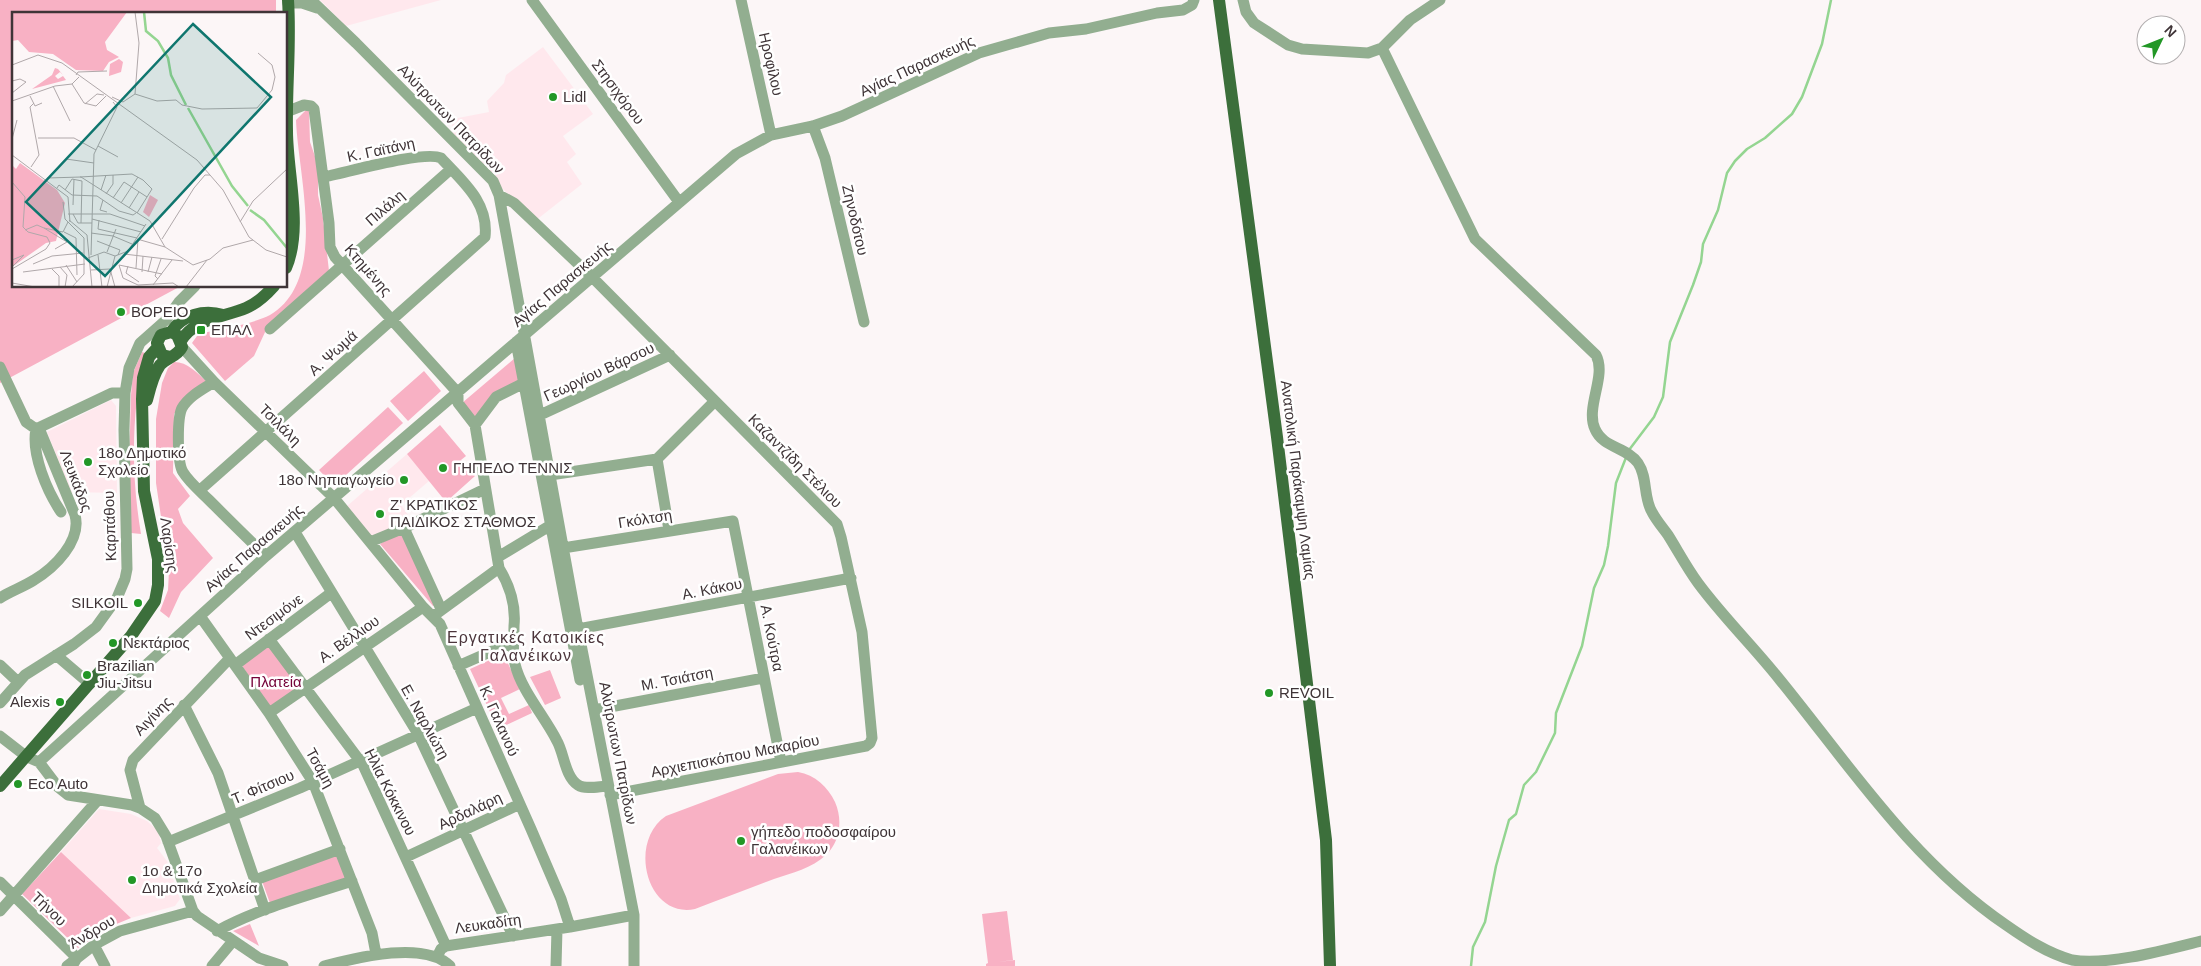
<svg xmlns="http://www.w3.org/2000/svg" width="2201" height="966" font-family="Helvetica,sans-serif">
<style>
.built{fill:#ffe8ed}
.green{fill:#f8b1c4}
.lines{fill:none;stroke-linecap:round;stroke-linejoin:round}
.stream{stroke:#94d591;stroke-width:2.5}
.minor{stroke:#92ae90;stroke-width:11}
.major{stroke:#3c6f3b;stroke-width:12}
.poi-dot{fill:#229726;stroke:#fff;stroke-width:2}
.labels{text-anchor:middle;stroke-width:5;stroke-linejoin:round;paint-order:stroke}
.street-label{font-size:15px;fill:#3f3437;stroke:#fff}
.poi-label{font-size:15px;fill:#3f3437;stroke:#fff;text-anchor:start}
.park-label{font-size:15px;fill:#740238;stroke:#fff}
.neighbourhood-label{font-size:16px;letter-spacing:1px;fill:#4c363c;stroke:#fff}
.inset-river{fill:none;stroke:#94d591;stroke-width:2.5}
.inset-road{fill:none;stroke:#b0a8aa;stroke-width:1}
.view{fill:#0f766e;fill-opacity:0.15;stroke:#0f766e;stroke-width:2.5}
.inset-edge{fill:none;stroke:#3f3437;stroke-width:2.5}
</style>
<rect width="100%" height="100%" fill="#fcf6f7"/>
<!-- built -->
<path class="built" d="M320,0H441L346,26Z
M543,47L593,114L563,136L576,154L567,162L582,184L535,221L453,139L452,122L458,118L489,112L487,101L504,83L506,75Z
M111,400L116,406L117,493L71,492L47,432Z
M407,454L429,481L401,505L413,522L371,542L346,507Z
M99,809L131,814L147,821L158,831L161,843L157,848L167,861L180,899L175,906L131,918L61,852Z"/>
<!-- green -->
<path class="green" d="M0,0H276V14H14V286H181L0,383Z
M306,110H309L310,142L318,165V195L323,218L329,271L266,330L254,356L225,381L192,343L197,336L203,333C223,328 253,324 270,315C329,280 298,176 296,120Z
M142,352L145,353C131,412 131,475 141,534L131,533L129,466L131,395L133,373Z
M515,358L521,382L475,418L462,403Z
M174,362C188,362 197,373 207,382L188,397L174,414L173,473L190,496L178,509L183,523L213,558L181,592L169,618L160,611L168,590L169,571L156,483V419L162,383L168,368Z
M424,371L441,391L408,421L390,401Z
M388,407L403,423L334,486L319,470Z
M440,425L466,456L461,460L475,476L446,502L407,454Z
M399,532L405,535L436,605L433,606L380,544Z
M270,643L301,687L271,708L240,663Z
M501,655L505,657L520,689L501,698L509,714L529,705L532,713L498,729L470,669Z
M550,670L561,698L545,705L530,677Z
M798,772C815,775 828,787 835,802C843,820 840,842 826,855C812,868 792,873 774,879C748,889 722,899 695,909C647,919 627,842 666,816L778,774Z
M61,852L131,918L114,925L78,948L22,894Z
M337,854L347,879L271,906L262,881Z
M1007,911L1013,960L998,962L1015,960V966H986V964L988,963L982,914Z
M250,924L259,946L233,931Z"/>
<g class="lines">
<!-- stream -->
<path class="stream" d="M1629,450L1654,417L1663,397L1670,342L1693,285L1701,262L1703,244L1718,210L1727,173L1735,161L1747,149L1765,138L1792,114L1802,97L1822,44L1831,0
M1471,966L1473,947L1485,922L1496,866L1509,820L1516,814L1524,785L1536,772L1555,733L1556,713L1582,646L1594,588L1604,565L1608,546L1616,483L1627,455"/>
<!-- minor -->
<path class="minor" d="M311,0L356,43L493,181L499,195L578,629L634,915V966
M532,0L679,202
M741,0L771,135
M1243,0L1246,12L1254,23L1288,45L1302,49L1368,53L1382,48L1410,20L1440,0
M288,3H302L317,8
M1382,48L1475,239L1596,355C1607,376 1585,407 1595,429C1603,448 1627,447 1638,463C1648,478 1643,497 1652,512C1656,520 1663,528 1668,535C1678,551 1687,568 1698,583C1723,617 1754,647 1780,680C1850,766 1912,861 2006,925C2026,939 2047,953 2072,960C2107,966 2165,950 2201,941
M286,112L304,105L311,106L314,109L329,223L330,247L335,257L458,393V403L475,425L499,568C510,586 516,605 514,626C514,639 512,651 515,664C521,690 545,717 557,741C564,753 565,777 578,785C586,790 600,786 608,786
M813,126L825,158L864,322
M499,195L514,203L593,278L837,524L841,537L862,632L872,738L870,743L866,746L610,795
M270,329L451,169
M516,342L580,680
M182,347L214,382L334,498L423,607L440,624L531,829L561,899L570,927
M0,367L26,422L36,429L112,393H125
M214,382C203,389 189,396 182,408C177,418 177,463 183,472C189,482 201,492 209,500C228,519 247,538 266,556
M540,415L670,355
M475,425L496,397L524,383
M36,429C31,454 47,491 61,512
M657,459L669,530
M550,475L657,459L715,401
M200,490L485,237C489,202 462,181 441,158C424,150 345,173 323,177
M295,532L418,734L513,936
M370,542L404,528
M563,548L733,521L781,762
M498,557L551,525
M0,598C11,591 23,587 34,580C54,568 82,541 75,515L39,428
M441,609L404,528L485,489
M436,614L499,568
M200,616L269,713L313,782L372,933L376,954
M578,629L851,578
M269,639L363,765L446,946
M56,655L90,684
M0,665L18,682
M235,665L331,593
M458,666L513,642
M0,703L25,675L74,644L96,627L117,598L125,579L127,569L124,430L125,393L129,368L140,343L166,320L179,302L195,286
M184,705L218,773L265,910
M594,710L764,678
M269,713L423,607
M0,736L27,757L39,762L58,787L68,795L132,805L140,808L155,818L166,836L193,911L197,916L259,958L283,966
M39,762L266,556L736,154L771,135L813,126L842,116L979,53L1049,33L1086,29L1157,13L1183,10L1192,5L1194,0
M140,808L130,770L133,760L230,658
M168,842L300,788L477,708
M406,857L520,804
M255,880L340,849
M0,882L77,958L74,963
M0,911L97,801
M217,931C259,908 307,896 352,881
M94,945L105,966
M437,957L441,949L446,946L570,927L634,915
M67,966L94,945L120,931L193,911
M212,966L233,941
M324,966C356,958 424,940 450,966
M556,966L557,929"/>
<!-- major -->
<path class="major" d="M1219,0L1277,437L1326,840L1330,966
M286,268C303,228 287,173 287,131C286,87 291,44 288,0
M171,332C182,315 204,309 223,315
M181,341C193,319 225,317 246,308C258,303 266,295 274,286
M147,400C150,388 153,375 160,365C167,357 177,357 182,347L177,335L171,332L161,335L157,343L162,355L171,357
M0,786L131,636L155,601L158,585V559L144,491L142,399L143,378L149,357L157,348"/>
</g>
<!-- markers -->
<g class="poi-dot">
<circle cx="553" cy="97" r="5"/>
<circle cx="121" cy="312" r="5"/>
<rect x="196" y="325" width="10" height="10" rx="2.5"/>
<circle cx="88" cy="462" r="5"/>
<circle cx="443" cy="468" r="5"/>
<circle cx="404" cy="480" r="5"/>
<circle cx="380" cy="514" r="5"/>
<circle cx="138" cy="603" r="5"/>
<circle cx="113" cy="643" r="5"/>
<circle cx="87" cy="675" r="5"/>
<circle cx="1269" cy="693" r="5"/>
<circle cx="60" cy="702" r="5"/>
<circle cx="18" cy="784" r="5"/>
<circle cx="741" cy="841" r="5"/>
<circle cx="132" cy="880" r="5"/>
</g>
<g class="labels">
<!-- street labels -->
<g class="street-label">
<text transform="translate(771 64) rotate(77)" y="5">Ηροφίλου</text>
<text transform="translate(917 66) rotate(-25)" y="5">Αγίας Παρασκευής</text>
<text transform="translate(618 92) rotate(53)" y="5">Στησιχόρου</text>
<text transform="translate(451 119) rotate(46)" y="5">Αλύτρωτων Πατρίδων</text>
<text transform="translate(381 150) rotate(-12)" y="5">Κ. Γαϊτάνη</text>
<text transform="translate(385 208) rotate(-41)" y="5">Πιλάλη</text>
<text transform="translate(855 220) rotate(77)" y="5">Ζηνοδότου</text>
<text transform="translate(368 270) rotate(49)" y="5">Κτημένης</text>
<text transform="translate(562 284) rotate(-40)" y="5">Αγίας Παρασκευής</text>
<text transform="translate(333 353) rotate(-42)" y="5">Α. Ψωμά</text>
<text transform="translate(599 372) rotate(-25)" y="5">Γεωργίου Βάρσου</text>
<text transform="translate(280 425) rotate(45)" y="5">Τσιλάλη</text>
<text transform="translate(795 461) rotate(45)" y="5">Καζαντζίδη Στέλιου</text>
<text transform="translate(1298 480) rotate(83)" y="5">Ανατολική Παράκαμψη Λαμίας</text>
<text transform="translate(76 481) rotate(69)" y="5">Λευκάδος</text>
<text transform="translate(645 519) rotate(-9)" y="5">Γκόλτση</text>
<text transform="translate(110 526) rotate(-92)" y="5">Καρπάθου</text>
<text transform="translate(169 545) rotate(82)" y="5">Λαρίσης</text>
<text transform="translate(254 548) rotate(-41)" y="5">Αγίας Παρασκευής</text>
<text transform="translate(712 589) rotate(-11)" y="5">Α. Κάκου</text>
<text transform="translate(274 617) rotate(-36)" y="5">Ντεσιμόνε</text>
<text transform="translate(772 638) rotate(79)" y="5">Α. Κούτρα</text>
<text transform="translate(349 639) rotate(-35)" y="5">Α. Βέλλιου</text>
<text transform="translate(677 679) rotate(-11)" y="5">Μ. Τσιάτση</text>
<text transform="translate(153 716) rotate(-46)" y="5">Αιγίνης</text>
<text transform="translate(499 721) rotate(66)" y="5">Κ. Γαλανού</text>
<text transform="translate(425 722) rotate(61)" y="5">Ε. Ναρλιώτη</text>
<text transform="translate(618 753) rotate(79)" y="5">Αλύτρωτων Πατρίδων</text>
<text transform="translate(735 756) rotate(-11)" y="5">Αρχιεπισκόπου Μακαρίου</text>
<text transform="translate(320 768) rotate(61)" y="5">Τσάμη</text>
<text transform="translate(263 787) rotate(-23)" y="5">Τ. Φίτσιου</text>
<text transform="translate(390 792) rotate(63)" y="5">Ηλία Κόκκινου</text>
<text transform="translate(470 811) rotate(-25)" y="5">Αρδαλάρη</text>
<text transform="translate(49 909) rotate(44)" y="5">Τήνου</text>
<text transform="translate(488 924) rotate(-8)" y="5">Λευκαδίτη</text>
<text transform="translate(92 932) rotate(-31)" y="5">Άνδρου</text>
</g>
<!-- poi labels -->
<g class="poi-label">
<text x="563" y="102">Lidl</text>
<text x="131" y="317">ΒΟΡΕΙΟ</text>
<text x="211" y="335">ΕΠΑΛ</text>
<text x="98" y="458">18ο Δημοτικό<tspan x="98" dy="17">Σχολείο</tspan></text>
<text x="453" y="473">ΓΗΠΕΔΟ ΤΕΝΝΙΣ</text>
<text x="394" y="485" text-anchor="end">18ο Νηπιαγωγείο</text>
<text x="390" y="510">Ζ' ΚΡΑΤΙΚΟΣ<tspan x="390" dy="17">ΠΑΙΔΙΚΟΣ ΣΤΑΘΜΟΣ</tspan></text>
<text x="128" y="608" text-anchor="end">SILKOIL</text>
<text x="123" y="648">Νεκτάριος</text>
<text x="97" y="671">Brazilian<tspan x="97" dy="17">Jiu-Jitsu</tspan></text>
<text x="1279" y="698">REVOIL</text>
<text x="50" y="707" text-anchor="end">Alexis</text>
<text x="28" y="789">Eco Auto</text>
<text x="751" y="837">γήπεδο ποδοσφαίρου<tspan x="751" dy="17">Γαλανέικων</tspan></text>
<text x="142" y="876">1ο &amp; 17ο<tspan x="142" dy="17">Δημοτικά Σχολεία</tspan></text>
</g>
<!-- park labels -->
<g class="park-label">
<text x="276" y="687">Πλατεία</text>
</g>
<!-- neighbourhood labels -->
<g class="neighbourhood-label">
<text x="526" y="643">Εργατικές Κατοικίες<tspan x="526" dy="18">Γαλανέικων</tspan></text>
</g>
</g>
<!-- overview -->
<g transform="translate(12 12)">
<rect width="275" height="275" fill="#fcf6f7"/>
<path d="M0,0H115L93,30L95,38L107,45L97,50L91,59L64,58L41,42L17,40L6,28L0,29ZM107,47L111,50L109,60L97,64L98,52ZM43,56L46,57L51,63L48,60L43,64L46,67L51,64L54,68L20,77L40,63ZM8,151L45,178L53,191L44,229L34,231L0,255V153L4,157ZM138,183L146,188L137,205L131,200Z" fill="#f8b1c4"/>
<path class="inset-river" d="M132,0L134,19L146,29L156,46L159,63L174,93M176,96L220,174L236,194M238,198L252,208L275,236"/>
<path class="inset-road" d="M0,53L26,43L50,51L185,148L211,178L237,225L254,238L275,245M64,63L66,60L95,59M0,69L8,67L14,70L0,81M60,72L72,91L84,94L94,84M41,74L58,109M123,82L145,89L164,88L170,93L190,97L245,96L260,78L263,65L260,53L246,41M18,84L23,94L30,91M100,85L111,90L123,82L127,31L123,0M0,89L43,74L60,72L67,65M73,92L85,82L92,83M26,126H62L84,138M0,127L5,108M86,134L106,145M0,143L56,185L58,210M54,147L82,151M19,155L27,143L18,95L22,91M68,165L120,162L131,168L140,177L125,201M35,166L69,165L138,209L153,235M0,170L13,185L11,215L16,220L35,225L38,231L34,237L0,257M45,176L47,173L60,183L85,184L107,199L121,203L124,201M53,178L60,167L70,169L69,211M89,178L94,163M94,182L101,172V163M101,186L112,170L135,185M91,188L88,198L95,200M51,190L53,207L72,226V262M109,191L126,165M61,193L62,167M117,196L127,180M56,202H98L133,214M61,202L66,211H80M80,207L129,220M57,208L75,223L80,275M87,208L86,217L125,226M228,210L241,189L275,157M13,218L25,213L32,216M52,220L64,226L65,263M79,221L101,224L120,232M125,227L153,235L181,253L198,247L211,236L241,228M150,227L182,176L193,163H198M85,229L108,238L106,243M43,237L55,230L32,216L51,220L56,210M95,240L104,217M112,242L171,249M79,243L82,142L105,95L101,90M86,243L90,275M103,244L116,239L134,212M76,246L92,240L103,244M0,248L12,243L0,255M21,252L40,244L71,241M54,253L65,270M116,254L114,261L127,270M48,255L55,263L53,275M124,256L126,227M40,257L47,264V275M79,258L98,257L103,275M11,260L73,252M130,260L131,244M136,260L140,245M150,262L107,253L111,266L126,273L161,271L167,275M146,267L143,264L149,247M0,271L23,275M141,273L160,248M60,275L72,262M95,275L103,244M174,275L195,248"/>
<path class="view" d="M181,12L259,85L93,264L14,190Z"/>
<rect width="275" height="275" class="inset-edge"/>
</g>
<!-- north arrow -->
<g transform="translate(2161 40) rotate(47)"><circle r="24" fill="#ffffff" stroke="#b2aeaf"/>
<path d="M0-4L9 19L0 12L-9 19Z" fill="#229726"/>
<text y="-8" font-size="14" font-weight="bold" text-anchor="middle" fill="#3f3437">N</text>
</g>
</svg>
